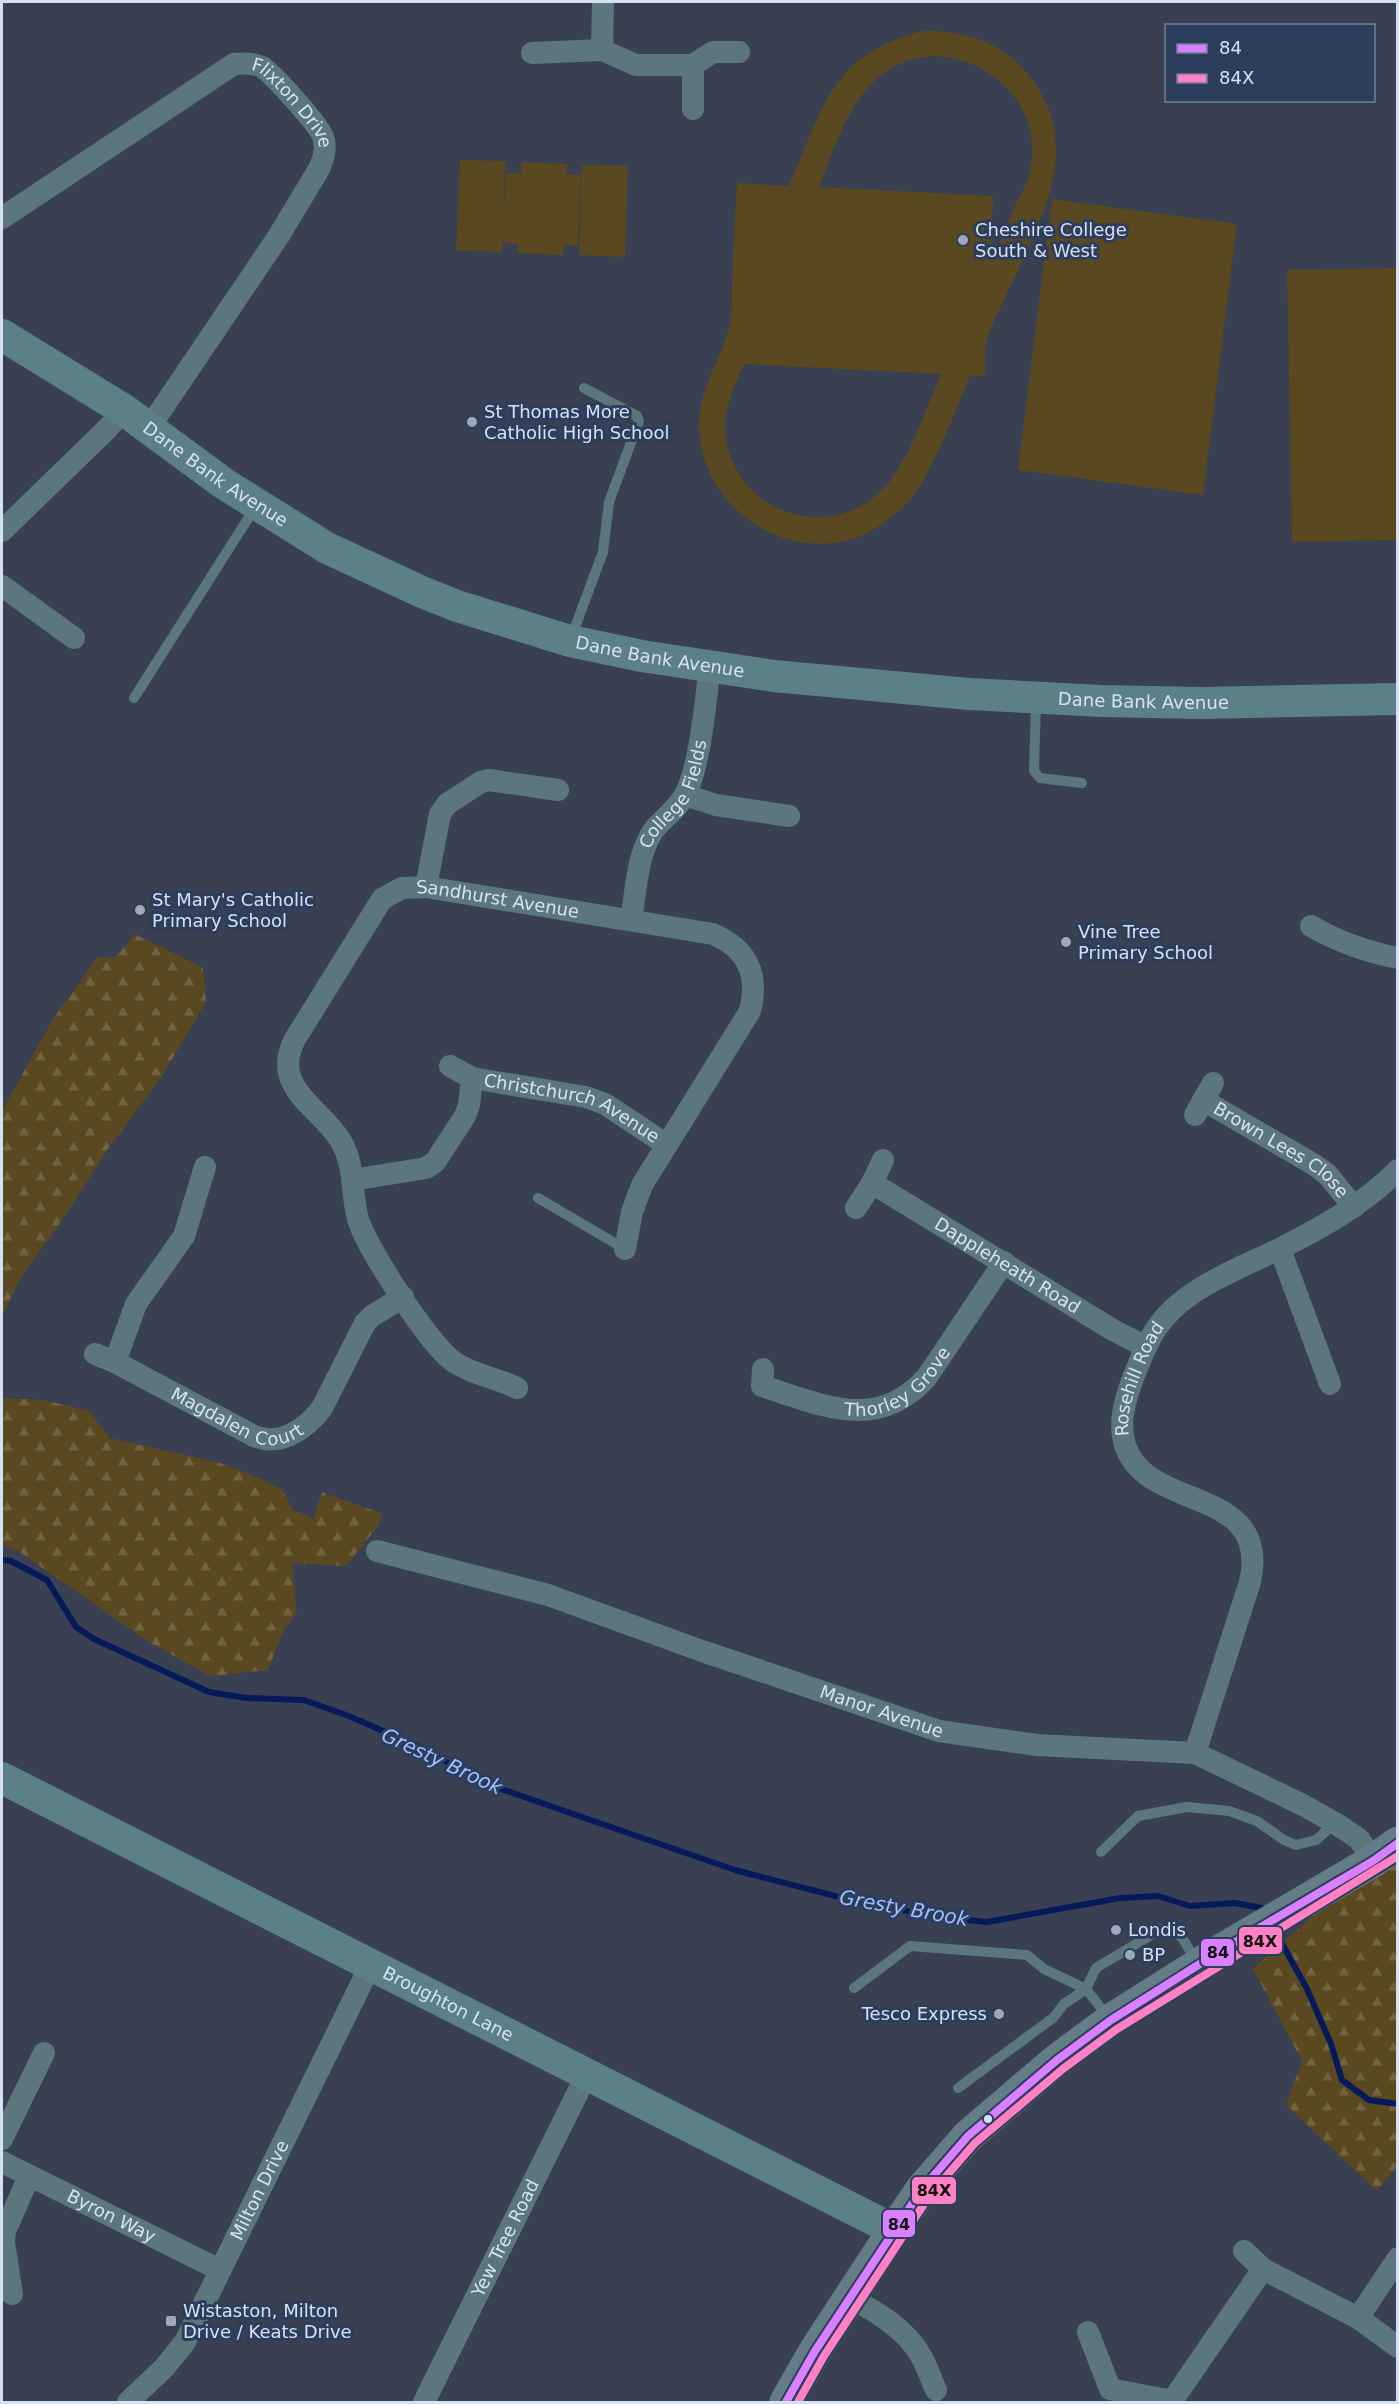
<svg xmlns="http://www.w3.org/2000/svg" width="1399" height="2404" font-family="'DejaVu Sans',sans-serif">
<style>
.forest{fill:url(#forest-firs)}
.garden{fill:#5a4821;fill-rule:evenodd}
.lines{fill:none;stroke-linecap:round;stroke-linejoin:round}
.stream{stroke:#05195b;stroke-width:6}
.lane{stroke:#5c777c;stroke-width:10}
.street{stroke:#5c777c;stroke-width:22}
.secondary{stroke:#5b8187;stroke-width:32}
.primary{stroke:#647c85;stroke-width:33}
.bus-1-casing{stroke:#2d3d5d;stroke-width:12}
.bus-2-casing{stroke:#2d3d5d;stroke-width:12}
.bus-1{stroke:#d880ff;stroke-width:8}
.bus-2{stroke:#ff80c5;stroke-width:8}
.poi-dot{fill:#9fa9bb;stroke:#2d3d5d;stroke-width:2}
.bus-dot{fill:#d6e1f4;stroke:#2d3d5d;stroke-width:2}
.labels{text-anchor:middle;stroke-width:6;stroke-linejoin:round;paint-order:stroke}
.street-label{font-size:18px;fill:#d6e1f4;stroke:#2d3d5d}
.poi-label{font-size:18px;fill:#d6e1f4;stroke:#2d3d5d;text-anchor:start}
.water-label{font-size:20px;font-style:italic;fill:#a0c0ff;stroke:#2d3d5d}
.line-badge{stroke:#2d3d5d;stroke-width:2}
.pale-badge-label{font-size:16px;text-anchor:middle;font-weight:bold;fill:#111}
</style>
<defs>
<pattern id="forest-firs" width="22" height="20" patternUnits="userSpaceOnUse" patternTransform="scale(1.5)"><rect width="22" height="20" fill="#5a4821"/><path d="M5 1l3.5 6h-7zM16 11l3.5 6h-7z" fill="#716242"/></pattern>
</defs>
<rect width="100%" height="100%" fill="#384052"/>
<!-- forest -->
<path class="forest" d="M135,934L203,968L206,1002L162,1076L110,1146L60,1223L21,1277L2,1316V1111L53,1019L97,958L116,957Z
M5,1398L42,1400L88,1410L110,1438L220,1463L252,1475L283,1490L292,1509L313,1519L322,1492L383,1514L378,1526L346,1566L292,1563L297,1613L284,1629L268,1670L210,1676L149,1642L18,1551L2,1545V1400Z
M1397,1841V2166L1377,2191L1286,2105L1302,2061L1253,1969Z"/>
<!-- garden -->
<path class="garden" d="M923,31C963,31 999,40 1026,72C1090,146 1037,227 1003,302C998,314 990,327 987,339C984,350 985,365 985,376H970C955,410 931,480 905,505C893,517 877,529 861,536C793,563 713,516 701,445C692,398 717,370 729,328C733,316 731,300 732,287C733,253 735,218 737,183L789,186C823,108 831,54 923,31ZM935,56C996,60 1043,108 1030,172C1027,184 1020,195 1015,206C1007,225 1000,243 991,261L993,196L819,187C843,127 860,61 935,56ZM744,364L940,374H941C926,408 907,467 880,492C826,543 738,512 726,439C721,412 734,388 744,364Z
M460,160L505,161L503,221L506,173H521V162L567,164V174L581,175L578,245H564L563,255L518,253V244L503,243L502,252L456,250Z
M582,165L628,166L625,257L579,255Z
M1052,199L1237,224L1203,495L1018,470Z
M1397,268V540L1292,542L1287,270Z"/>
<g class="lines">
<!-- stream -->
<path class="stream" d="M2,1560L11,1561L47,1580L76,1627L94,1639L209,1692L247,1698L304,1700L349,1716L424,1749L484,1783L735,1870L862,1903L940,1917L987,1922L1120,1898L1158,1896L1190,1906L1235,1903L1262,1908L1265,1912
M1274,1929L1307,1989L1331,2044L1342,2080L1369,2100L1398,2104"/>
<!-- lane -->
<path class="lane" d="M571,638L603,552L609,502L639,421L637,416L584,388
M134,698L256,506
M1036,701L1034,771L1040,778L1082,783
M538,1198L625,1249
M1101,1852L1138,1816L1187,1807L1229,1811L1257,1821L1284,1840L1296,1845L1316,1840L1335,1823
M854,1988L910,1946L1027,1955L1044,1969L1086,1989L1109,2018
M958,2088L1053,2018L1064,2004L1086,1989L1096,1968L1161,1929L1181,1936L1197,1962"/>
<!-- street -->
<g class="street">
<path d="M603,2L602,50L636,65H693L713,52H739"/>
<path d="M532,53L602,50"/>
<path d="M693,65V109"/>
<path id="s1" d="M2,218L234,64C243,63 254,63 262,67C273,74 320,126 323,137C327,147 323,160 319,169L278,237L149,428"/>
<path d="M2,531L107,429L124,410"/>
<path d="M2,586L74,638"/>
<path d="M685,795L716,805L789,816"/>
<path d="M426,887L440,814L447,804L481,782L489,780L558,790"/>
<path id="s2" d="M631,920C636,891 637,855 653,831C663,818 679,808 686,793C701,761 705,703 710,667"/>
<path d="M1311,926C1337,941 1367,952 1398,958"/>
<path d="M450,1066L472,1078"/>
<path id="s3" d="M1203,1100L1313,1164L1327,1174L1354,1207"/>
<path d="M1195,1115L1213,1083"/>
<path id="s4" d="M883,1160L872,1183L1113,1330L1146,1347"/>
<path id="s5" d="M352,1180L426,1168L435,1162L465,1116L469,1105L472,1078L586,1097L605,1104L667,1145"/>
<path d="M856,1208L872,1183"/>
<path d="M1280,1249L1330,1384"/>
<path id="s6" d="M95,1354L115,1362L254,1436C280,1447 306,1429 322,1408L365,1323L372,1316L403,1297"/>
<path d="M115,1362L136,1304L184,1236L205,1167"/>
<path id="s7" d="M763,1369L762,1386C822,1405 877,1433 927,1377L1004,1262"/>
<path id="s8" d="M517,1388C497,1378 473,1375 454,1362C430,1346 366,1247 358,1219C351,1194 355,1166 342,1143C323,1108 269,1089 295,1039L382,899L402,888L426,887L713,934C748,949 759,975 750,1011L642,1185L632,1212L625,1249"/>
<path id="s9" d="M377,1551L548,1595L702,1651L939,1731L1037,1745L1195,1753L1303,1805L1335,1823L1359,1839L1373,1861"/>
<path id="s10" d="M1195,1753L1250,1582C1272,1484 1146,1513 1125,1445C1118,1422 1125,1400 1133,1378C1140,1361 1146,1344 1156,1329C1183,1288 1239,1269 1281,1248C1323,1227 1364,1204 1398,1170"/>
<path d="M2,2139L44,2053"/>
<path id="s11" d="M2,2162L220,2270"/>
<path d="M1244,2251L1263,2269L1358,2318L1398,2347"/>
<path d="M12,2294L4,2243L5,2231L29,2176"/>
<path d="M850,2298C876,2311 906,2329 921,2356C927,2366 931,2379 936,2390"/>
<path d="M1358,2318L1398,2258"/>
<path d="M1088,2332L1110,2389L1172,2401L1263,2269"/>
<path id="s12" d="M128,2402L164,2368L185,2342L371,1964"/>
<path id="s13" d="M424,2402L587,2074"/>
</g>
<!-- secondary -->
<g class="secondary">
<path id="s14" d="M2,335L124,410L223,483L327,548L422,592L457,606L570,641L642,656L774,676L969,694L1101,701L1202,703L1398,699"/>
<path id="s15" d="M2,1778L894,2230"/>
</g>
<!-- primary -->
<path class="primary" d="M786,2402L815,2351L894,2230L922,2189L968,2136L1057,2060L1111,2020L1225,1948L1373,1861L1398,1843"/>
<!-- bus-1 casing -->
<g class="bus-1-casing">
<path id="bus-1" d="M786,2402L815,2351L922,2189L968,2136L1057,2060L1111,2020L1225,1948L1373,1861L1398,1843"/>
</g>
<!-- bus-2 casing -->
<g class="bus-2-casing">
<path id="bus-2" d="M798,2402L824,2356L930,2195L975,2143L1064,2068L1117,2029L1398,1856"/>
</g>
<!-- bus-1 -->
<use href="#bus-1" class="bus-1"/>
<!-- bus-2 -->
<use href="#bus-2" class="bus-2"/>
</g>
<!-- markers -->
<g class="poi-dot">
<circle cx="963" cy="240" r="6"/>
<circle cx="472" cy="422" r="6"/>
<circle cx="140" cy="910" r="6"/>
<circle cx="1066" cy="942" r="6"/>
<circle cx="1116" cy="1930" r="6"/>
<circle cx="1130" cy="1955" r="6"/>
<circle cx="999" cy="2014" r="6"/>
<rect x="165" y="2315" width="12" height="12" rx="3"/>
</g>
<circle class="bus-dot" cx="988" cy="2119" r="5"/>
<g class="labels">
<!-- street labels -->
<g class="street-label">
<text dy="6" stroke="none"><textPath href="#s1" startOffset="354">Flixton Drive</textPath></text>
<text dy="6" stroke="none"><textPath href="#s14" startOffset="255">Dane Bank Avenue</textPath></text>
<text dy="6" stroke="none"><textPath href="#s14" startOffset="741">Dane Bank Avenue</textPath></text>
<text dy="6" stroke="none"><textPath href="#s14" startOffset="1227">Dane Bank Avenue</textPath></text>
<text dy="6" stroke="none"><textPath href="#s2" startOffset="136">College Fields</textPath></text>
<text dy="6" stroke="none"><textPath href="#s8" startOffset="728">Sandhurst Avenue</textPath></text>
<text dy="6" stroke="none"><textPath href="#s5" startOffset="285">Christchurch Avenue</textPath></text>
<text dy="6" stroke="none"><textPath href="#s3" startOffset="93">Brown Lees Close</textPath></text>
<text dy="6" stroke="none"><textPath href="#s4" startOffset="184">Dappleheath Road</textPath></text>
<text dy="6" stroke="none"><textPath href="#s7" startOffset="166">Thorley Grove</textPath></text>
<text dy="6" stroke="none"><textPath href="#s10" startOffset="453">Rosehill Road</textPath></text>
<text dy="6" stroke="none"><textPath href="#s6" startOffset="158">Magdalen Court</textPath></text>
<text dy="6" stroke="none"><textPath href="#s9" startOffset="530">Manor Avenue</textPath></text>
<text dy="6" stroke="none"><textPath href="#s15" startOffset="500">Broughton Lane</textPath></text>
<text dy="6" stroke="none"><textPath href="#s12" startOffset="252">Milton Drive</textPath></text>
<text dy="6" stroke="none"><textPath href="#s11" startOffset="122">Byron Way</textPath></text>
<text dy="6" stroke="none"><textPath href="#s13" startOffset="183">Yew Tree Road</textPath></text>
</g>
<!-- poi labels -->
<g class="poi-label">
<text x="975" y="236">Cheshire College<tspan x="975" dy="21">South &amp; West</tspan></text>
<text x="484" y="418">St Thomas More<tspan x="484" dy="21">Catholic High School</tspan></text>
<text x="152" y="906">St Mary's Catholic<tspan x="152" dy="21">Primary School</tspan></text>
<text x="1078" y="938">Vine Tree<tspan x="1078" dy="21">Primary School</tspan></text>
<text x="1128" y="1936">Londis</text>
<text x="1142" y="1961">BP</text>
<text x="987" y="2020" text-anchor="end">Tesco Express</text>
<text x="183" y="2317">Wistaston, Milton<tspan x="183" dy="21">Drive / Keats Drive</tspan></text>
</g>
<!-- water labels -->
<g class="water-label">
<text transform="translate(442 1761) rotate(25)" y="7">Gresty Brook</text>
<text transform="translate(904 1908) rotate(10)" y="7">Gresty Brook</text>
</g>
</g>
<g class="line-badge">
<rect x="1238" y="1926" width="45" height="29" rx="6" fill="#ff80c5"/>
<rect x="1200" y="1938" width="35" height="29" rx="6" fill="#d880ff"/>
<rect x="911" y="2176" width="46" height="29" rx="6" fill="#ff80c5"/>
<rect x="882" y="2209" width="34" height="29" rx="6" fill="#d880ff"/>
</g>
<g class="pale-badge-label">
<text x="1260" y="1947">84X</text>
<text x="1218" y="1958">84</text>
<text x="934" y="2196">84X</text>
<text x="899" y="2230">84</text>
</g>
<!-- border -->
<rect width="1399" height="2404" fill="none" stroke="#d6e1f4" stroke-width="6"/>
<!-- legend -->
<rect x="1165" y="24" width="210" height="78" fill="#2d3d5d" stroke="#717f99" stroke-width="1.5"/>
<rect x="1177" y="44" width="30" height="9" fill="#d880ff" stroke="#717f99" stroke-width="1.5"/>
<text x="1219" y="54" font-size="18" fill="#d6e1f4">84</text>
<rect x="1177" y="74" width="30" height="9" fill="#ff80c5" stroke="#717f99" stroke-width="1.5"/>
<text x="1219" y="84" font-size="18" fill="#d6e1f4">84X</text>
</svg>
